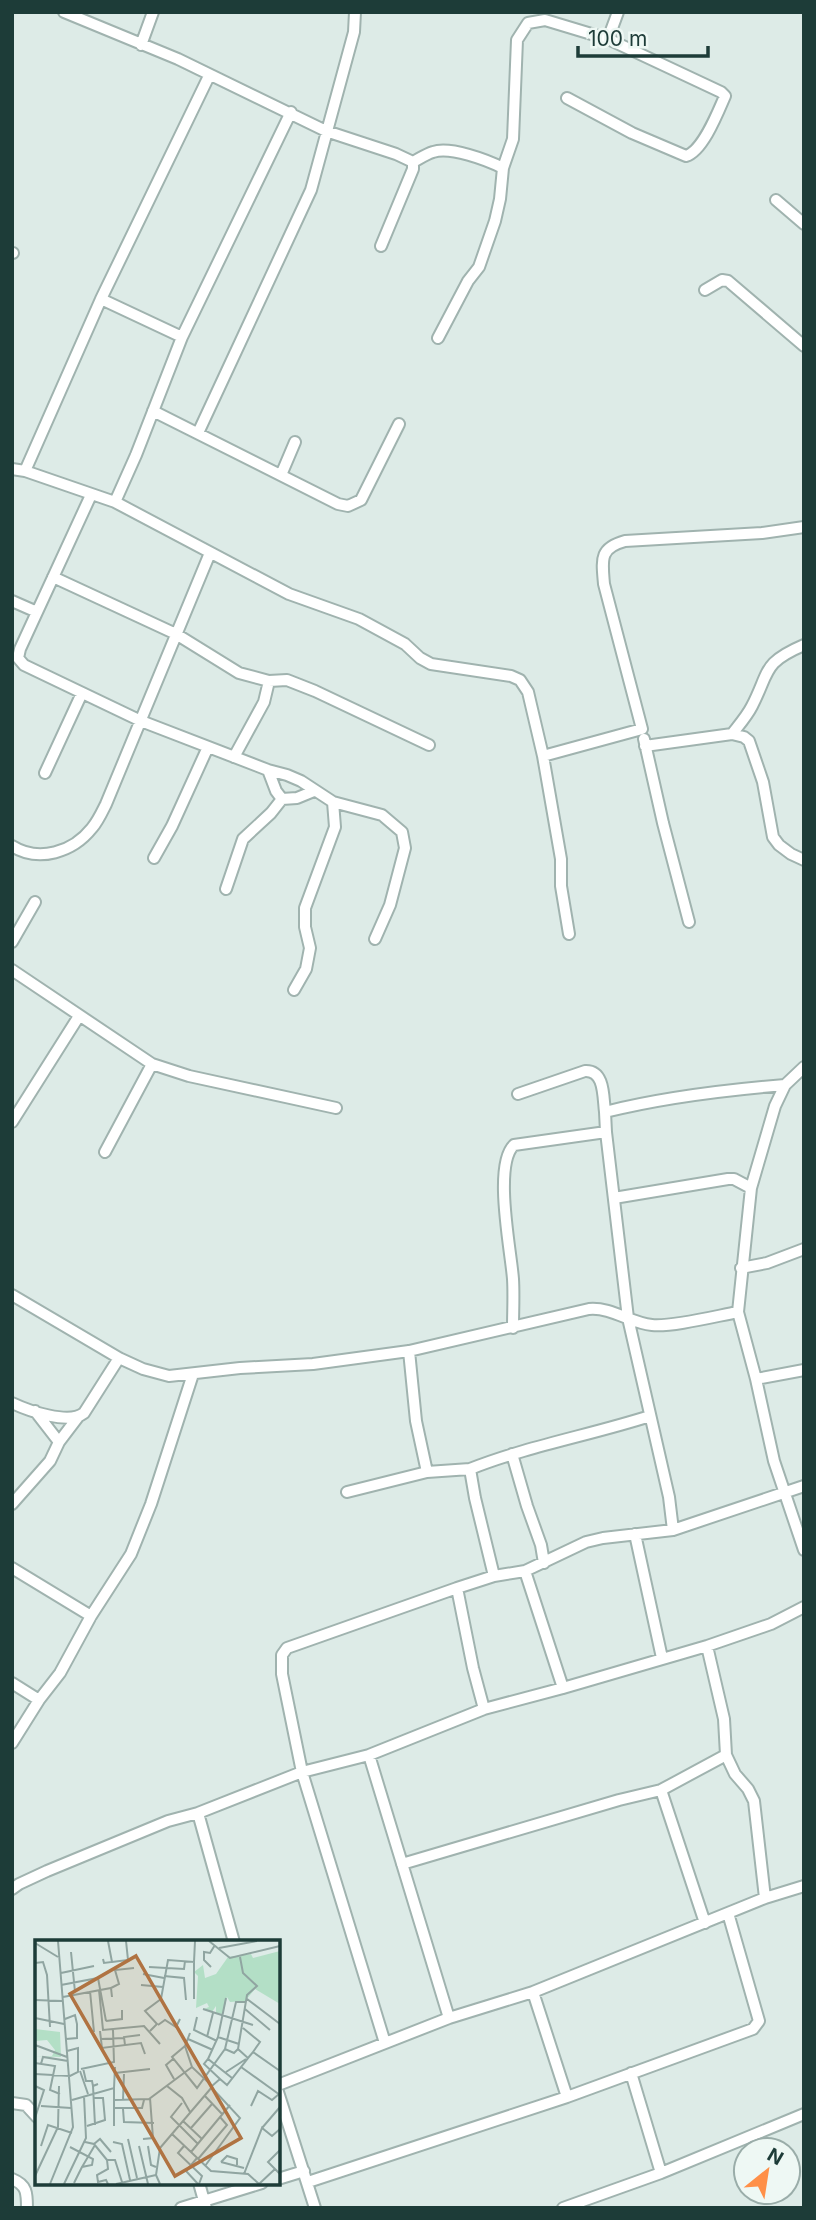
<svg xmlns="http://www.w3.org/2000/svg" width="816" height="2220" font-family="Inter,sans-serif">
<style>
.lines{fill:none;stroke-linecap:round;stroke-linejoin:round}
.minor-casing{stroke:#a0b3af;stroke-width:14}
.minor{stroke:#fff;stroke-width:10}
.inset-road{fill:none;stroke:#90a5a1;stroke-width:2}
.view{fill:#b07342;fill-opacity:0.15;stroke:#b07342;stroke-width:3.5}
.inset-edge{fill:none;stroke:#1d3c38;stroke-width:3.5}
</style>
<rect width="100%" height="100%" fill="#ddebe7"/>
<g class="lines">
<!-- minor casing -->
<g class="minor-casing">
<path id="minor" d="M64,12L178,59L326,131L396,154L413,162V169L381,246
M608,39L618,12
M141,45L153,12
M291,112L182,337L136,455L115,502L289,594L359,619L405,644L420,658L431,664L511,676L520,680L528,692L543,756L561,859V886L569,934
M413,162C419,159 426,154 433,152C450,146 487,160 503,168L513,139L517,40L528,23L545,20L608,39L721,92L725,96C718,112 703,151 686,156L632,133L567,98
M776,200L804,224
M12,253H13
M705,290L722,280L728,281L804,346
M101,299L182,337
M438,338L468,281L479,267L495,221L500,199L503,168
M153,411L338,504L348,506L361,500L399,424
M198,433L311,190L354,32L355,12
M12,469L25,471L115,502
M25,471L101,299L209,76
M281,475L295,442
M91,495L20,649L18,658L24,665L141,721L268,770L287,775L301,781L333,802L382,815L402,832L405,848L390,905L375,939
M53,577L176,634L239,673L269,681
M12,601L37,612
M732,734C739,725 747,716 752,706C770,671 762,663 804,645
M644,739L663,823L689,922
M645,746L732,734L744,737L749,741L763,782L773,837L779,845L791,854L804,860
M543,756L642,729L604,584C602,560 599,548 625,541L762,533L804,527
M234,757L264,702L269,681L287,680L315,691L429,745
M45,773L82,693
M282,799L297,798L314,791
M12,846C39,863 73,852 92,828C98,821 102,812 106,804L210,553
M154,858L172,826L208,747
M226,889L243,839L271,813L282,799L276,791L268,770
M12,942L35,902
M12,970L152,1064L189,1076L336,1108
M294,990L306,969L310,948L305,927V908L335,827L333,802
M785,1085C725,1090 664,1097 605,1112L606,1132L628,1318L669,1497L673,1530L804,1486
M518,1094L585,1071C605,1070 603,1097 605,1112
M12,1122L79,1016
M105,1152L152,1064
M614,1198L728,1179H734L751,1188
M741,1268L767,1263L804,1249
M12,1295L119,1358L143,1369L169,1376L240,1368L313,1364L409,1351L589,1309C612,1307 630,1323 652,1325C673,1327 716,1316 738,1312L756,1379L774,1461L804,1550
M738,1312L751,1188L775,1106L785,1085L804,1067
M513,1328C513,1312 514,1295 513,1279C511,1251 493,1165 514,1145L606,1132
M409,1351L416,1421L427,1472
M756,1379L804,1370
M12,1403C29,1411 69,1425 84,1413L119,1358
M35,1411L59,1442
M512,1454L527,1506L541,1545L544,1563
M470,1469C528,1446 591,1435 650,1416
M347,1492L427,1472L470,1469L475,1498L494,1576
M12,1504L50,1461L59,1442L78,1417
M635,1534L662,1658
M12,1568L91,1616
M525,1571L563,1688
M707,1646L724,1719L726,1755L735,1774L748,1789L754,1801L765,1898
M12,1683L39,1700
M484,1709L473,1668L457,1588L494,1576L525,1571L586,1542L603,1538L673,1530
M12,1743L39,1700L60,1673L91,1616L131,1554L151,1504L193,1374
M369,1755L449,2018
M661,1790L705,1923
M198,1813L234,1942
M402,1864L619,1800L661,1790L726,1755
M12,1889L19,1884L47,1871L168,1821L198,1813L302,1772L369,1755L484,1709L563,1688L707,1646L771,1624L804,1607
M533,1992L567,2097
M385,2043L302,1772L282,1674V1655L287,1648L457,1588
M631,2073L661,2173
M278,2085L449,2018L533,1992L765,1898L804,1886
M278,2092L315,2208
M12,2103L26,2105L37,2117
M12,2179C27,2185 27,2193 27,2208
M278,2179L304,2171
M308,2182L567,2097L753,2029L759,2021L728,1913
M199,2183L206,2208
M181,2208L262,2183
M563,2208L661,2173L804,2114"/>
</g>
<!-- minor -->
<use href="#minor" class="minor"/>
</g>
<!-- overview -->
<g transform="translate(35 1940)">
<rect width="245" height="245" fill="#ddebe7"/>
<path d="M245,11V64L220,49L210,61L195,62L192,57L188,74L181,73V66L177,72L169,69L174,67L172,63L161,68L163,36L159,32L168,25L170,38L181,34L193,17L216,14L218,18ZM0,89L25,92L26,117L0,116H17L20,110L12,100L0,101Z" fill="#b3dfc6"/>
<path class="inset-road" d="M174,1L195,18L245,6M0,3L23,17M184,8L222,1M36,12L40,52M68,19L69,23L77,22L73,1M77,22L93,20L91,1M159,22V59M0,23L8,22L12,35L15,87M114,27L149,29L150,21M176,27L169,20V12L175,13L180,5M26,33L59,26M108,34L129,38M129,36L149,38L151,60M26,45L63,38L71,81M106,45L128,47M76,48L84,44L80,30L99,28M64,50L68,90L109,86L125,104M55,51L59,92M28,57L76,48L77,57M212,59L245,84M0,60L27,61M168,69L218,85M210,69L235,90M162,77L159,90L182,101M0,78L29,84M30,79L40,75L42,84V98L31,99M71,81L87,79V70M123,85L130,80L141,87L145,79M208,88L225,102L218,112M65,91L67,108L106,103L110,114M115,91L122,84L110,71L126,59L133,20L159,22L160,1M155,93L150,106L157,127M172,97L178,73M183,97L191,58M66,99L89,98M153,99L178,110M0,105L32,117M90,105L89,97L105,95M150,106L137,117L162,148L190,109L199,113L203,109M190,109L201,62H210M213,118L218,112L245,131M138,119L131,125L139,139M173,119L183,97L204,104M0,123L20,126L15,150L25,154M6,124L8,117L33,121M206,127L245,155M48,128L51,141H57L58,146M46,129L79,122L78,90M45,131L53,154M191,132L211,119M80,133L115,129M0,134L35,136L43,132V108L32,111M185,139L192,145L213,118L203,109L212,55L222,46L208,33L205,17M0,146L9,150L0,178M132,146L147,158L155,172M79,148L80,127M170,156L187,174M37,160L79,148V186M79,160L114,159L157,127L177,146L185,139L169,124L173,119L197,138M88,160L89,134M147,163L136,177L163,204M6,166L36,168M216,166L223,151L237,160L244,154M79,168H107L109,160M88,169L89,182L119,183M148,181L167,199M60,185L58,146L63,144M52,186L70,180L68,158H59M156,188L177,164M227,188L245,167M137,194L176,231L213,234L224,244M93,199L102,238M108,199L118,198L115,158M50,202L59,204L72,220L73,229L62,235L63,242L71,240L73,244M78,202L87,204L95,240M59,204L65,199L76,212M6,206L13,185L37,193M104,206L113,244M113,206L116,225L121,227M149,206L143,213L167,236L164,244M35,207L58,219L57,225L47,227L39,243M245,210L233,222L245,234M156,212L195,165M162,218L151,231L163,244M163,219L192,185L185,177M72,220H80L87,242M186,222L192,216L202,219V225M186,222L209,228M170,226L205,178L177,148M47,227L60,205M209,234L227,188L237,196L245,189M0,236L23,187L24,146M15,244L38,187L23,1M29,244L51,198L49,156M81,244L121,235M125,244L121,235L125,208L177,147M224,244L240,229"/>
<path class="view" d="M101,16L206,198L140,236L35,54Z"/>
<rect width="245" height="245" class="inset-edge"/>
</g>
<!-- border -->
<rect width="816" height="2220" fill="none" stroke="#1d3c38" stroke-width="28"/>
<!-- north arrow -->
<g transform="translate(767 2171) rotate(30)"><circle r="33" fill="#eef8f4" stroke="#9aada9" stroke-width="2"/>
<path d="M0-5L12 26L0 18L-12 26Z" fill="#ff9048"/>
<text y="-10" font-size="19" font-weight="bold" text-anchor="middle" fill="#1d3c38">N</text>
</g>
<!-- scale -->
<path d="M578 46v10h130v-10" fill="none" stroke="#1d3c38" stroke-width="3.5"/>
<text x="588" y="46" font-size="21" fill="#1d3c38" stroke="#eef8f4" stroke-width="5" paint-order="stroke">100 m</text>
</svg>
